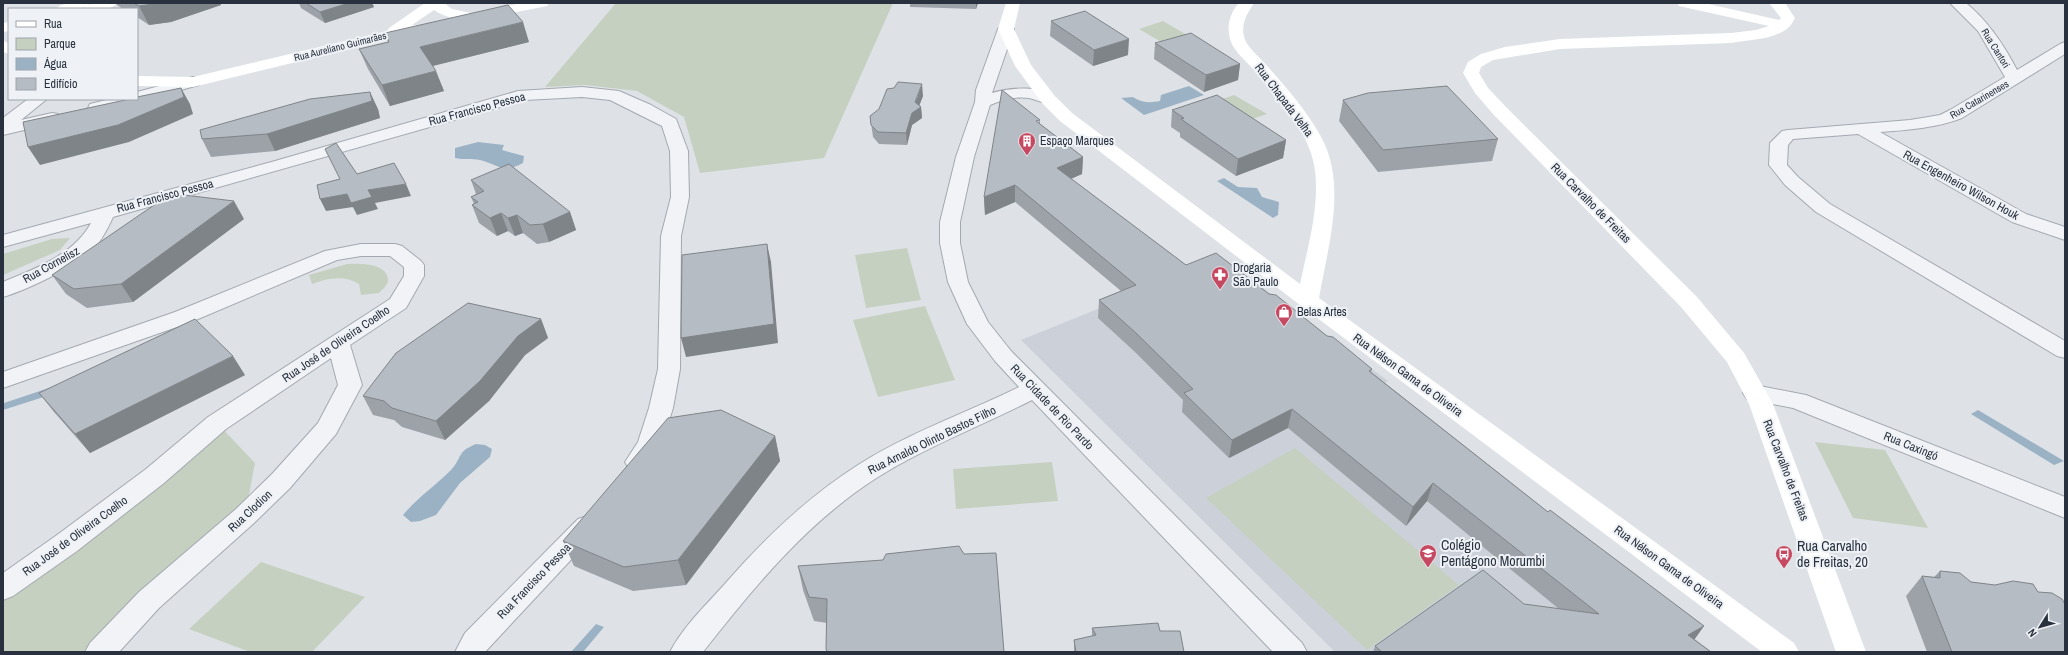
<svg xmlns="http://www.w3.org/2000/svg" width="2068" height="655" font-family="'Archivo Narrow',sans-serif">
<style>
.built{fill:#ccd1d9}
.green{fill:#c5d0c0}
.water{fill:#9bb2c5}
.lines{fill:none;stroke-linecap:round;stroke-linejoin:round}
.street-casing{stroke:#a4a9b1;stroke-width:2}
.street{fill:#f1f3f6;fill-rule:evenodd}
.secondary{fill:#fff;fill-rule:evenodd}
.wall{fill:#9da2a8}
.shaded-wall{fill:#7f8488}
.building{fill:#b6bcc3;stroke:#7f8488}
.labels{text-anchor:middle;stroke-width:4;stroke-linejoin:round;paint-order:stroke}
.far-street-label{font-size:10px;fill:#28313d;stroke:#eef1f5}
.street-label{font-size:12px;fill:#28313d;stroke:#eef1f5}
.poi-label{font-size:12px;fill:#28313d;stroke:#eef1f5;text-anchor:start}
.near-poi-label{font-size:14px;fill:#28313d;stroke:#eef1f5;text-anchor:start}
</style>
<rect width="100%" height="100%" fill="#dee2e7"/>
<!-- built -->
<path class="built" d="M1223,258L1388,381L1377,387L1712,652H1335L1021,340Z"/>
<!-- green -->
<path class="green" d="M616,3H893L824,158L700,173L684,117L637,91L585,85L545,87Z
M1163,21L1199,42L1175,50L1139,29Z
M1234,95L1267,114L1241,123L1210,103Z
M70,238L60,250L3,275V254L52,239Z
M907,248L921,300L866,308L855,255Z
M347,264C359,263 388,263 388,280C388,285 382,290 379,293L361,295L359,284C344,275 328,278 312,284L309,275Z
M925,306L955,380L878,397L853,320Z
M217,423L255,463L245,516L100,652H3V583Z
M1815,442L1885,450L1928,528L1853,518Z
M1295,448L1459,585L1367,650L1206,498Z
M1052,462L1058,501L956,509L953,469Z
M261,562L365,597L312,652H250L189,629Z"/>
<!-- water -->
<path class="water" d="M1189,86L1204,95L1144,115L1121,98L1133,97C1142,103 1150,103 1160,101L1161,95Z
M478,142L504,145L502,150L524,156L523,163C503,174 499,165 480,160C472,158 463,160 455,158V148Z
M1224,178L1238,187L1257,188L1262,197L1279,202L1278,215L1273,218L1217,181Z
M97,372L100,379L3,410L4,403Z
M1978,410L2064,461L2054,465L1971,414Z
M476,444L485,445L492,449L490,457L460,483L436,515L420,521L411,522L403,515C417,498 435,486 451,470C463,457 456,452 476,444Z
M596,624L604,627L583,652H571Z"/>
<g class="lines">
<!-- street casing -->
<g class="street-casing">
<path id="street" d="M1950,3H1966C1988,21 2004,45 2017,70L2060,44L2065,42V54L1962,118C1936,128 1908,130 1880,132L2026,214L2065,227V240L2012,222L1858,134L1793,139L1788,145L1787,165L1798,177L1830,204L2065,341V358L2057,356L1816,212L1785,185L1769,165L1770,143L1782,131L1788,130L1910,120L1940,115L1950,110L2005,77L1978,31Z
M1006,24L1011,26L1014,29L992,93C1007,88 1046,84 1056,99L1054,103C1045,105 1038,100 1029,98C1015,96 1003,100 990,105L974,157L960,222V243L968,282L988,322L1011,351L1302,643L1307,652H1273L1032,400C981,426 926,447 878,477C807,522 754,587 703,652H670C682,628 705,606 723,586C763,540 806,498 858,465C908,433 966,413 1019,387L995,361L967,324L948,282L940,243V222L956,157L975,102L976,90L998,29L1001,26Z
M193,77L199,79L201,82L199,85L96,113L90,112L88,108L90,104L110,99H137V92Z
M582,87L619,91L651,105L676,119L688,151L689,197L681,236L680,369L673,408L662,443L647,469L638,471L629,469L625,462L638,442L649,408L658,369L661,236L671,197L670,151L662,126L610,100L582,97L525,100L113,217C107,230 99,246 87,255C70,269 24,291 3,297V282C34,269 74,255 91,223L3,247V235L275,161L518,91Z
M28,99H47L21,120L52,113L58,114L61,118L58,122L3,135V118Z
M361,244H395L402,246L421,261L424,265V276L406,308L350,345L362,385L336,434L290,488L254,523L159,608L119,652H85L90,643L139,592L236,509L272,474L318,423L338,385L331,358L226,429L164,483L77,551L13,596L3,600V573L57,535L146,469L208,417L390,299L404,276V267L390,256H361L337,260L191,322L3,388V372L175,312L325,251Z
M1755,385L1806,395L2065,497V518L1793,408L1747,399L1743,393L1747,387Z
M587,516L596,519L600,526L596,533L485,652H455L465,633L578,519Z"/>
</g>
<!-- street -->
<use href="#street" class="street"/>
<!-- secondary -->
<path class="secondary" d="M68,3H90L89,5L95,3H117C111,12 94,9 84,9L85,7L79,9H57L59,6Z
M425,3H444L452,9L476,14L520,3H549L547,6L482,19C477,18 475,22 470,21C458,20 444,17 434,10L412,25L420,26L423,29L420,32L193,87L137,86V76L193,77L387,31L389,28Z
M1006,3H1020L1014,29L1031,65L1054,95L1072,113L1300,284C1308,246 1321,203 1314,164C1306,127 1276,96 1252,68C1246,61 1235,52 1231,42C1226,28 1229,14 1239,3H1254C1246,15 1239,27 1246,42C1251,51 1262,59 1268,67C1287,88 1306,110 1320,135C1348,183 1328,246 1319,298L1794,643L1799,652H1762L1300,305L1060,121L1042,103L1015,66L998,29Z
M1677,3H1704L1779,20L1781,18L1769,3H1785L1795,18C1793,21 1791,26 1788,28C1774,40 1748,40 1731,43L1560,49L1493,60L1481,67L1479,73L1488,88L1506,107L1697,297L1744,353L1773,404L1866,652H1836L1749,404L1727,362L1681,307L1494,115L1475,93L1463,73L1468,62L1481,54L1505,47L1560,39L1731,33L1756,30L1769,26L1679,6Z
M9,22V31L3,32V23Z
M3,41L9,43V54L3,52Z"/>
</g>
<!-- wall -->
<path class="wall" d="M116,3H220L221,5L171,22L149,25L137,17V9H123L117,5Z
M299,3H372L374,7L325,23L301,8Z
M910,3H978L976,9L910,7Z
M1051,21L1128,55L1093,66L1050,36Z
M385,33L529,42L433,66L444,91L390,106L368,69L359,49L388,42Z
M1155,43L1240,64L1238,80L1204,92L1154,59Z
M923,96L919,105L921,107L922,118L912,125L907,145L879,144L873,137L870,116Z
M1343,100L1498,139L1492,161L1378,172L1339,121Z
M378,109L380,118L275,151L211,157L202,139Z
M1172,110L1286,140L1283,158L1236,176L1180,137V133L1171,127Z
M1040,120V124L1083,157L1082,174L1071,179L1186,265L1269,294L1327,336L1372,369L1371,372L1548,512L1704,626L1694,640L1711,652H1373L1375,646L1524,604L1559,609L1427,501L1406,526L1288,428L1229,458L1182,412L1183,400L1135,352L1098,318L1099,300L1121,291L1015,202L985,215L984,197Z
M471,180L570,212L576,230L549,242L537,244L523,233L515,236L508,231L497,236L479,223L472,205L474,204L471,197L476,194Z
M244,219L133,302L87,308L66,294L52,275Z
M541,319L548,338L525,355L489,401L445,440L402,427L394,420L373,415L363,396Z
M245,375L90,453L54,412L39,393Z
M775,436L780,461L686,585L633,591L574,566L563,541Z
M798,566L1004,652H827L826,649L827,623L814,621L803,590Z
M1940,571L1971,582L2038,592L2065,652H1927L1906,596L1922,576L1934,577Z
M1092,628L1160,631L1184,652H1074V640L1092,636Z"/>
<!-- shaded-wall -->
<path class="shaded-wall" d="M160,3H220L221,5L171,22L149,25L139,6Z
M349,3H372L374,7L325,23L320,12Z
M976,3H978L976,9Z
M523,22L529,42L428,67L420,47Z
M1129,39L1128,55L1093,66L1094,50Z
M1240,64L1238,80L1204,92L1206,75Z
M436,71L444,91L390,106L382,85Z
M922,84L923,96L918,109L921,107L922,118L912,125L907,145L906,133L912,113Z
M181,88L190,104L193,114L129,142L40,165L28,147Z
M370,92L378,109L380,118L275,151L267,134Z
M1286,140L1283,158L1236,176L1238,159Z
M1083,157L1082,174L1056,185L1057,168Z
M406,184L411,196L375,203L378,209L357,215L351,203L368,190Z
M1015,185V202L985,215L984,197Z
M347,194L353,207L326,211L320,199Z
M234,201L244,219L133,302L121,284Z
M570,212L576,230L549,242L543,224Z
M501,213L508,231L497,236L490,218Z
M517,215L523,233L515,236L508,218Z
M767,244L771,262L778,343L686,357L681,338Z
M541,319L548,338L525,355L489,401L445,440L436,421L518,336Z
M233,356L245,375L90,453L75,434Z
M1292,409L1288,428L1229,458L1232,440Z
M775,436L780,461L686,585L678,560Z
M1433,483L1427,501L1406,526L1413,507Z
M1704,626L1691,644L1688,635Z"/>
<!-- building -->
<path class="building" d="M134,3H160L139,6Z
M306,3H349L320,12Z
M508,5L523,22L420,47L436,71L382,85L359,49L389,42L385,33Z
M1085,11L1129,39L1094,50L1051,21Z
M1191,33L1240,64L1206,75L1155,43Z
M898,82L922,84L915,102L921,107L912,113L906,133L878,132L871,125L870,116L879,109L887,89L894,88Z
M1447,86L1498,139L1383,150L1343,100L1368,93Z
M181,88L184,97L118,125L28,147L23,122L130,99H137V97Z
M1002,90L1040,120L1036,121L1083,157L1057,168L1186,265L1216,253L1269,294L1276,295L1327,336L1333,337L1372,369L1369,371L1548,512L1550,510L1704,626L1688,635L1711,652H1382L1375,646L1483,570L1524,604L1599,614L1433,483L1413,507L1292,409L1232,440L1184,393L1193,389L1136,333L1099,300L1136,285L1015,185L984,197Z
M370,92L372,101L267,134L202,139L200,130L310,99Z
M1217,95L1286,140L1238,159L1181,119L1184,118L1172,110Z
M336,143L357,174L394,163L406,184L368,190L372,197L351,203L347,194L320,199L317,185L340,179L325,149Z
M509,164L570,212L543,224L530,225L517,215L508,218L501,213L490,218L472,205L478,202L471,197L484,191L471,180Z
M184,195L234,201L121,284L74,289L52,275L160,201Z
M767,244L774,324L681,338L682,255Z
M468,303L541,319L518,336L480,381L436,421L392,408L384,401L363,396L396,353Z
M195,319L233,356L75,434L39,393Z
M721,410L775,436L678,560L624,567L563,541L668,418Z
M959,546L964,554L996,553L1004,652H827L826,649L827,599L809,597L798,566L883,560L886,554Z
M1940,571L1960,573L1971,582L1995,585L2013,581L2033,584L2038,592L2052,593L2062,599L2065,604V652H1952L1922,576L1940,578Z
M1158,623L1160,631H1180L1184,652H1076L1074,640L1096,635L1092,628Z"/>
<!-- icons -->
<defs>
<g id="building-pin" transform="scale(0.9)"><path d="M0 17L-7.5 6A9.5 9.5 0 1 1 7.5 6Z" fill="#c64962" stroke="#eef1f5"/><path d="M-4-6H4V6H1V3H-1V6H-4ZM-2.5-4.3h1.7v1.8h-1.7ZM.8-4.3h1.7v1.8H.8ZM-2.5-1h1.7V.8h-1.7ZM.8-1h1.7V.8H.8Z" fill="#fff"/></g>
<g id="pharmacy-pin" transform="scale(0.9)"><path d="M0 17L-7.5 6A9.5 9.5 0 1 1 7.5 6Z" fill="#c64962" stroke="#eef1f5"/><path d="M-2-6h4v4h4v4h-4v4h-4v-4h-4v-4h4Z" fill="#fff"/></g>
<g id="shop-pin" transform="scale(0.9)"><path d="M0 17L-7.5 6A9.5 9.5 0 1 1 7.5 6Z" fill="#c64962" stroke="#eef1f5"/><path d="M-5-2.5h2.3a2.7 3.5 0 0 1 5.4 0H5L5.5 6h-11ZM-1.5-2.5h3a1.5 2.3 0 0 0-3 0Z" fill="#fff"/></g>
<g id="school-pin" transform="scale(0.9)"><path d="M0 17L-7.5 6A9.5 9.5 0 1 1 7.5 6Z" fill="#c64962" stroke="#eef1f5"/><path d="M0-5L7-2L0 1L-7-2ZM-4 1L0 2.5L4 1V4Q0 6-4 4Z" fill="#fff"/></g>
<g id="bus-pin" transform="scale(0.9)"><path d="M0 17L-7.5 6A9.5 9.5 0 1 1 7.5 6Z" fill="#c64962" stroke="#eef1f5"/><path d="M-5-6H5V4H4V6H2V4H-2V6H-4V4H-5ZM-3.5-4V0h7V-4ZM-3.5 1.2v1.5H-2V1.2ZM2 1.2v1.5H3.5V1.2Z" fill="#fff"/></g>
</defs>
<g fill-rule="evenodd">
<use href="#building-pin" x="1027" y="141"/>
<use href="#pharmacy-pin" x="1220" y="275"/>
<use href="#shop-pin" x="1284" y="312"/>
<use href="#school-pin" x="1428" y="553"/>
<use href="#bus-pin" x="1784" y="554"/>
</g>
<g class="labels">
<!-- far-street labels -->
<g class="far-street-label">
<text transform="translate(340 46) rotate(-14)" y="4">Rua Aureliano Guimarães</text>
<text transform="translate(1996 48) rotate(58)" y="4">Rua Cantori</text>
<text transform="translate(1979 99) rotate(-30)" y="4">Rua Catarinenses</text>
</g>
<!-- street labels -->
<g class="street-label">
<text transform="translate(1284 100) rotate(53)" y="4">Rua Chapada Velha</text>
<text transform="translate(477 109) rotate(-15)" y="4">Rua Francisco Pessoa</text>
<text transform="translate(1961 185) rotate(29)" y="4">Rua Engenheiro Wilson Houk</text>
<text transform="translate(165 196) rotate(-15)" y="4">Rua Francisco Pessoa</text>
<text transform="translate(1591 203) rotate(45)" y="4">Rua Carvalho de Freitas</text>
<text transform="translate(51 265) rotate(-29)" y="4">Rua Cornelisz</text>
<text transform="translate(336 344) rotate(-34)" y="4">Rua José de Oliveira Coelho</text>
<text transform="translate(1408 375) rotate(36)" y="4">Rua Nélson Gama de Oliveira</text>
<text transform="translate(1052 407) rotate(46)" y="4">Rua Cidade de Rio Pardo</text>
<text transform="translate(932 440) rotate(-26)" y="4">Rua Arnaldo Olinto Bastos Filho</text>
<text transform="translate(1911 446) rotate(22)" y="4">Rua Caxingó</text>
<text transform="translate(1786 470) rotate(69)" y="4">Rua Carvalho de Freitas</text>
<text transform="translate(250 511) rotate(-43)" y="4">Rua Clodion</text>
<text transform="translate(75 536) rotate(-36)" y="4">Rua José de Oliveira Coelho</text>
<text transform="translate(1669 567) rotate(36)" y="4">Rua Nélson Gama de Oliveira</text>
<text transform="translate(534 581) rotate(-46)" y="4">Rua Francisco Pessoa</text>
</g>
<!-- poi labels -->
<g class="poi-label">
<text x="1040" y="145">Espaço Marques</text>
<text x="1233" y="272">Drogaria<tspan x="1233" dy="14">São Paulo</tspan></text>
<text x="1297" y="316">Belas Artes</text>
</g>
<!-- near-poi labels -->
<g class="near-poi-label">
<text x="1441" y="550">Colégio<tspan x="1441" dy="16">Pentágono Morumbi</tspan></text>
<text x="1797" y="551">Rua Carvalho<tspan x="1797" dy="16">de Freitas, 20</tspan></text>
</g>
</g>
<!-- border -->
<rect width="2068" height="655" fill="none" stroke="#28313d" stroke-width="8"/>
<!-- legend -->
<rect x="8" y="8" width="130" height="92" fill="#eef1f5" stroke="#9fa4ab"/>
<rect x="16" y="21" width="20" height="6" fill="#ffffff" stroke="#9fa4ab"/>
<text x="44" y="28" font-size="12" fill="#28313d">Rua</text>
<rect x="16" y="38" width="20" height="12" fill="#c5d0c0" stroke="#9fa4ab"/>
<text x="44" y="48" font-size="12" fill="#28313d">Parque</text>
<rect x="16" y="58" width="20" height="12" fill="#9bb2c5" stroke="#9fa4ab"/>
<text x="44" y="68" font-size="12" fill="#28313d">Água</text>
<rect x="16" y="78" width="20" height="12" fill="#b6bcc3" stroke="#9fa4ab"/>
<text x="44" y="88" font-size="12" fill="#28313d">Edifício</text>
<!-- north arrow -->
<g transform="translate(2040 627) rotate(233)" stroke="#eef1f5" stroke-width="3" paint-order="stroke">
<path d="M0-3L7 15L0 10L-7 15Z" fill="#28313d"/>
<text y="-6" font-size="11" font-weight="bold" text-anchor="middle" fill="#28313d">N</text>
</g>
</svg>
